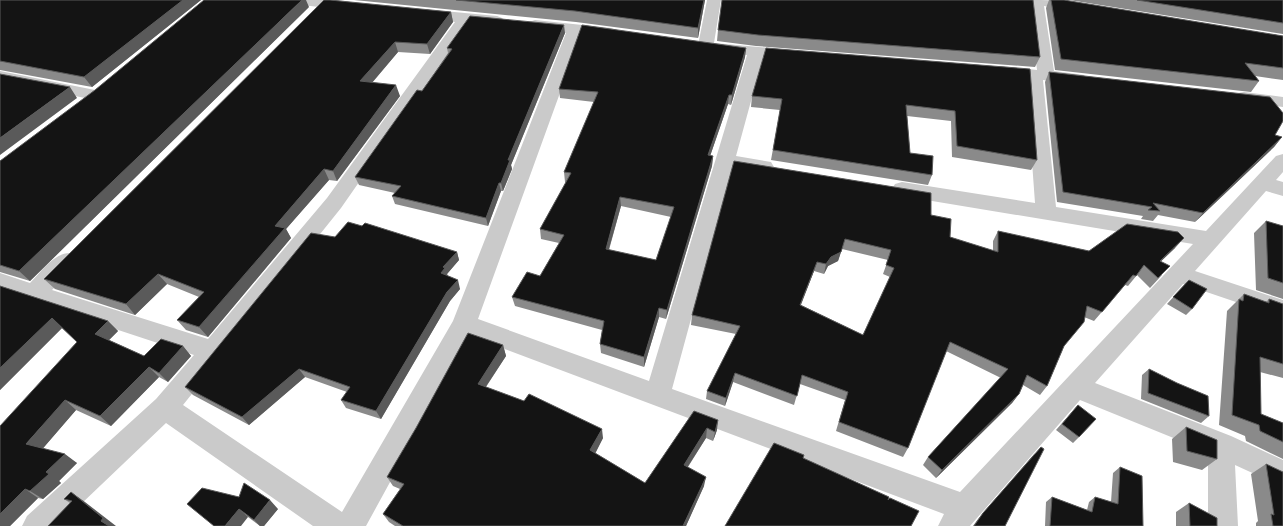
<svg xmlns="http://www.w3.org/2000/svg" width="1283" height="526" font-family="'Noto Sans',sans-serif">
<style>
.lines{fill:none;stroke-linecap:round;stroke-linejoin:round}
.minor{fill:#cacaca;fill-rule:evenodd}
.wall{fill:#8a8a8a;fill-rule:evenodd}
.shaded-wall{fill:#5a5a5a}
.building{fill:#141414;stroke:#5a5a5a;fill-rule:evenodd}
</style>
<rect width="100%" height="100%" fill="#fff"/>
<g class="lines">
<!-- minor -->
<path class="minor" d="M287,0H338L357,3L360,6L357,9L352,11L294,4L289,3Z
M707,0H721L714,43L793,50L799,52L801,55L799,58L793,60L763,57L736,156L771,162L774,167L771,172L764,173L732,168L672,389L960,492L1193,244L902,196L895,194L892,189L895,184L902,182L1035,203L1026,79L995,75L993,71L995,67L1001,66L1037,70L1029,3L1026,0C1045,0 1065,0 1084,4L1087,7L1084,10L1079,12L1044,6L1054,71L1084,75L1087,79L1084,83L1078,84L1043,80L1056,207L1206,231L1276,156L1283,154V172L1276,180L1283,182V196L1266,191L1195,271L1283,300V318L1183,284L1095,383L1231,436L1283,460V487L1235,465L1238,526H1208V452L1080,400L970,526H938L944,514L470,336L366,526H313L166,423L58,526H22L27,516L156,399L194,355L0,291V273L30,283C42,271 57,248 76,254L79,260L76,266L52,290L208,339L327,198L455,22L417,17L414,14L417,11L422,9L497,16L502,18L505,21L502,24L497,26L470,23L341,208L183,405L342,512L453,321L566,33L529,28L527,25L529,22L535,20L611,28L617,30L619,33L617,36L611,38L581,35L478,319L649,381L747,55L700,48L698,45Z
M0,71L95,90L101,91L104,95L101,99L95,100L0,81Z
M1244,92L1283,97V107L1238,101L1235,97L1238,93Z"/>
</g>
<!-- wall -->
<path class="wall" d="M0,0H201L92,87L0,70Z
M324,0L451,12L453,22L430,54L398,52L372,83L400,96L337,181L329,180L286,229L291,238L208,337L186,330L177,320L199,297L167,284L135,315L55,289L44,279Z
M354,0H705L698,38L576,22Z
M1049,0H1064L1283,36V80L1255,76L1259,81L1251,92L1055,70L1046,8Z
M1069,0H1283V34Z
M309,7L30,281L0,272V161Z
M718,30L1040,57L1035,67L756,46L717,41Z
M565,33L511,165L512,169L503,191H501L488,226L395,204L392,196L395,193L359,185L355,177L422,91L448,53L447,48Z
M746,48L745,57L731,105L728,104L710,156H713L712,166L666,319L659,317L644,367L601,353L600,344L602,330L515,306L512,297L540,276L559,243L541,239L540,229L566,182H565L564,172L594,102L560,98L559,89ZM621,206L671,217L656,260L609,250Z
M1030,69L1037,160L1031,170L952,157L951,121L907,116L910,153L932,175L928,185L771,160L780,110L751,107L752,96Z
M1049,72L1275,135L1282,137L1274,147L1195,222L1158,215L1153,221L1141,219L1143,216L1057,202L1045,82Z
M734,161L931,215L950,237L993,251V241L998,231L1089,251L1175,248L1161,261L1162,275L1150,288L1137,275L1128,286L1125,285L1094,321L1084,317L1064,346L1047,386L1040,395L1023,385L1019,394L1012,403L936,478L923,465L928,457L1001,378L946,351L908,448L903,457L836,431L845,400L800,384L794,405L733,382L725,406L706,399L707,391L736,334L691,325L692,315ZM842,249L888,260L883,274L890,277L863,335L801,305L814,271L824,274L828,266L838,261Z
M1266,221L1283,226V299L1256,290L1254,233Z
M335,237L457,252L459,260L447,274L448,276L460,289L450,301L381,419L346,408L341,400L347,392L305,377L249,425L193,395L185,387Z
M1189,280L1192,309L1186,315L1167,304Z
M0,286L108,321L118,331L109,340L144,356L183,346L191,356L168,382L159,377L111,426L76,410L43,448L77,463L59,481L61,483L43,499L38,498L10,526H0L77,342L62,328L0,390Z
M1244,294L1266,302L1269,299L1283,304V378L1260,372L1261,414L1283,423V459L1246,441L1245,436L1219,425L1227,311Z
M503,345L506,356L486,387L603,438L595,453L645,483L694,411L717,430L713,441L706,438L688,467L704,486L686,526H395L389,522L383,514L400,489L393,486L387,477Z
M1149,369L1209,416L1201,423L1141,399L1142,375Z
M1078,405L1079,437L1073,443L1056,430Z
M1186,427L1217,459L1202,470L1173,462L1172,439Z
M1035,453L1005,526H973L978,519Z
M1266,464L1283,526H1256V523L1258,521L1251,474Z
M1120,467L1143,526H1045L1046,502L1052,497L1087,510L1089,502L1095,497L1111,502L1113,473Z
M64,499L85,502L70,503Z
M1189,503L1217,526H1176V512Z
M187,504L278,509L264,526H260L248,517Z"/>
<!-- shaded-wall -->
<path class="shaded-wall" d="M183,0H201L92,87L84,77Z
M302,0H306L309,7L30,281L19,271Z
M704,0H705L698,38V28Z
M451,12L453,22L430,54L427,44Z
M564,25L565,33L511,165L512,169L503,191L501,183L508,160Z
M395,42L398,52L364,92L360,81Z
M746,48L745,57L731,105L732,95Z
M396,85L400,96L337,181L333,171Z
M70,87L77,98L0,155V138Z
M729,95L728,104L707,165L708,155Z
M1282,137L1274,147L1195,222L1203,213Z
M713,156L712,166L666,319L667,310Z
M324,169L329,180L286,229L291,238L208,337L199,327L275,226Z
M499,183L501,191L488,226L486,218Z
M620,197L621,206L606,259V249Z
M1184,238L1175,248L1152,270L1160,261Z
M457,252L459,260L447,274L448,277L441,273L443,267Z
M841,252L838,261L828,266L824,274L826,264L831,257Z
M817,262L814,271L797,314L800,305Z
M158,274L167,284L135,315L126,304Z
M458,280L460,289L450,301L381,419L376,411L447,292Z
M659,308V317L644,367V357Z
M52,318L62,328L0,390V368Z
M108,321L118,331L105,344L95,334Z
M503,345L506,356L481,394L478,384Z
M183,346L191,356L168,382L159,373Z
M149,367L159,377L111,426L100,416Z
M299,369L305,377L249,425L242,417Z
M735,373L733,382L725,406L726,398Z
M1019,394L1012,403L936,478L942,470Z
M65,400L76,410L39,453L26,444Z
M718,420L717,430L713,441L715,432Z
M707,428L706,438L683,474L684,465Z
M602,429L603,438L592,460L590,450Z
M65,454L77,463L59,481L61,483L43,499L30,491L46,472Z
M706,477L704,486L686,526H683Z
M25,489L38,498L10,526H0V514Z
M71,492L85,502L116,526H108L101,521Z
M270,500L278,509L264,526H260L254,520Z
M239,509L248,517L241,526H225Z"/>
<!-- building -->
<path class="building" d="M0,0H183L84,77L0,61Z
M204,0H302L19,271L0,265V161L95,90Z
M324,0H330L451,12L427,44L395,42L360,81L396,85L333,171L324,169L275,226L285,228L199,327L177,320L204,292L158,274L126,304L44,279Z
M456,0H704L698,28L575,11Z
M722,0H1033L1040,57L758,35L718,30Z
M1051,0H1064L1283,36V68L1245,63L1259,81L1061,59Z
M1137,0H1283V23Z
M470,16L564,25L508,160H510L501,183H499L486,218L392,196L401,186L355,177L417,90L422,91L452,49L447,48Z
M582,25L746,48L732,95H729L708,155L713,156L667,310L659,308L644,357L600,344L604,321L512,297L527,272L540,276L564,235L540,229L571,173L564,172L598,92L559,89ZM620,197L674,207L656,260L606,249Z
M766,48L1030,69L1037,160L957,146L955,111L906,105L910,153L933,156L932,175L773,150L782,99L752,96Z
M1049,72L1270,97L1283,113V121L1275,135L1282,137L1203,213L1153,203L1160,211L1148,210L1152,207L1063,192Z
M0,74L70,87L0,138Z
M734,161L931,193V215L951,219L950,237L998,252V231L1089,251L1127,224L1178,232L1184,238L1160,261L1170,266L1158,278L1144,265L1136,276L1133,275L1102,312L1087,306L1084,322L1064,346L1047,386L1027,375L1019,394L942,470L928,457L1008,369L950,342L908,448L839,422L848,392L802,375L797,396L735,373L726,398L707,391L740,326L692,315ZM845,239L891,250L886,265L894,268L863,335L800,305L817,262L826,264L831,257L841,252Z
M1266,221L1283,226V283L1268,278Z
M348,222L362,226L365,223L457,252L443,267L445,268L441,273L458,280L447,292L376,411L341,400L350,387L299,369L242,417L185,387L311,233L335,237Z
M1189,280L1207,289L1192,309L1173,297Z
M0,286L108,321L95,334L144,356L161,339L183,346L159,373L149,367L100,416L65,400L26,444L65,454L46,472L49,474L30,491L25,489L0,514V426L77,342L52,318L0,368Z
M1244,294L1269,303V299L1283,304V364L1260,357L1261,414L1283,423V442L1260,431L1259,425L1232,415L1239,299L1243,301Z
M468,333L503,345L478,384L524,401L529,394L602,429L590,450L645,483L694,411L718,420L715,432L707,428L684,465L706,477L683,526H403L383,514L404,484L387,477L416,428Z
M1149,369L1177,383L1208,396L1209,416L1148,393Z
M1078,405L1096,419L1079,437L1062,424Z
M1186,427L1217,440V459L1187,451Z
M774,443L804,455L803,458L889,497L888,500L890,498L919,511L911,526H725Z
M1041,447L1044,449L1005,526H974L983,513Z
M1266,464L1283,472V526H1273L1271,514L1274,515Z
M1120,467L1142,476L1143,526H1050L1052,497L1092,512L1095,497L1118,504Z
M244,483L270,500L254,520L239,509L225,526H214L187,504L202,488L239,497Z
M71,492L103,518L101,521L109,526H48L72,501L64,499Z
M1189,503L1217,518V526H1190Z"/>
</svg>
